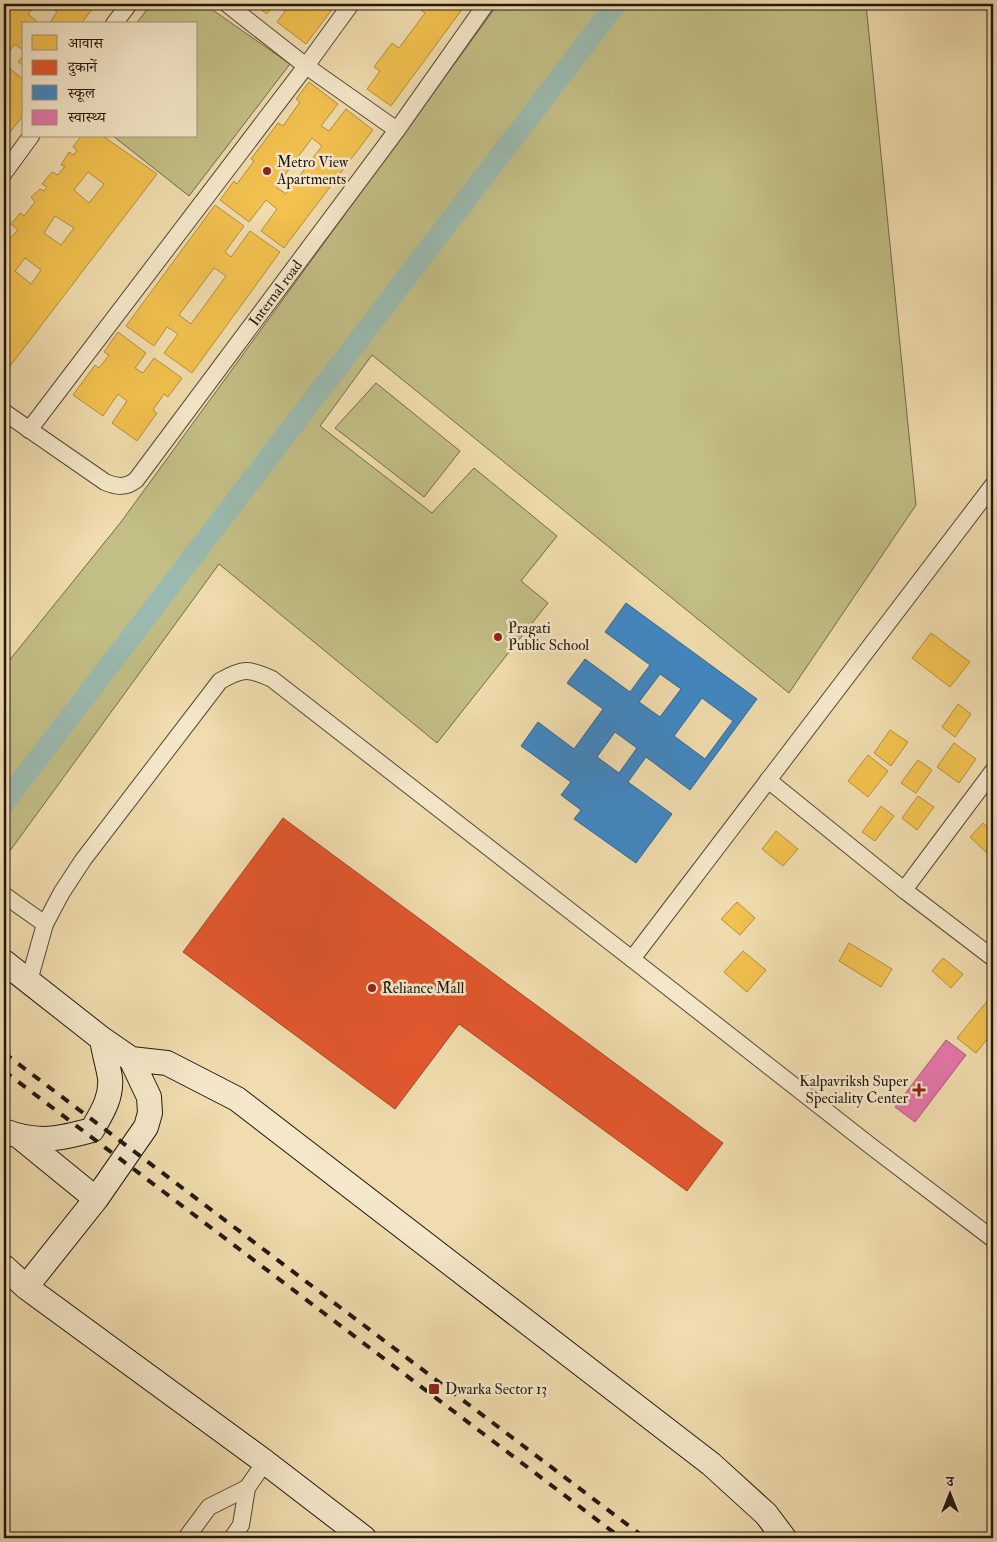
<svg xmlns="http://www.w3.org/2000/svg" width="997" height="1542" font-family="'IM FELL Double Pica','Noto Serif Devanagari',serif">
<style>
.green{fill:#c2be85;stroke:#726a4a}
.homes{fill:#f2c14e;stroke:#b38e3b;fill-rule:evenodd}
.shops{fill:#e4572e;stroke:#aa4425}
.schools{fill:#3f88c5;stroke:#36668e;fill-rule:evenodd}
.health{fill:#e377a8;stroke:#a95a7a}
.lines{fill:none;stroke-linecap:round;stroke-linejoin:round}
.canal{stroke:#9bbaaf;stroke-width:21}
.street-casing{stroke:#554837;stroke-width:18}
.secondary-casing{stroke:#21170f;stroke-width:26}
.street{stroke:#f5e8ca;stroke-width:16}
.secondary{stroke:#f5e8ca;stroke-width:24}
.rail{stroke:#21170f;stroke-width:4;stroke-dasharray:9 9;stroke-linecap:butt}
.poi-dot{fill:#8f2418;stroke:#f5e8ca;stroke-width:2}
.labels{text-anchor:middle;stroke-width:5;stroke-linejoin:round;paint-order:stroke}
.poi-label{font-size:15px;fill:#21170f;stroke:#f5e8ca;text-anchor:start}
.street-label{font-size:15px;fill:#21170f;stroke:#f5e8ca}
</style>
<rect width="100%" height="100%" fill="#f0dcae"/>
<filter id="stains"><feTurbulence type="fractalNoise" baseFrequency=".004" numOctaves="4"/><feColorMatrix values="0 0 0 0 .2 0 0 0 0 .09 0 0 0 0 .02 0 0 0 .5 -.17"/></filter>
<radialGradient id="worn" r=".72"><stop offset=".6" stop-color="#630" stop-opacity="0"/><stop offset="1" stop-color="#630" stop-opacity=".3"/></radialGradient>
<!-- green -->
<path class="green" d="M151,4H204L290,64L189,196L113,136H196V24H136Z
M498,4H866L916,505L789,693L372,355L320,426L432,513L474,468L557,536L521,581L548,603L437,743L219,564L4,859V667L121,522Z
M376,383L460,451L424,497L335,428Z"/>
<!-- homes -->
<path class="homes" d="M4,4H36L28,14L40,24H24V51L15,44L7,54L4,51Z
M47,4H96L81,24H49L57,12Z
M253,4H275L267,14Z
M290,4H336L306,44L277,22Z
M421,4H466L391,106L367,89L380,71L374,67L392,43L399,48L425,13L418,8Z
M24,54V66L18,62Z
M4,64L24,80V114L4,140V76L7,79L11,73L4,68Z
M309,82L338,104L321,126L329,131L346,109L373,130L284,248L261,231L277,209L266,200L249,222L220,200L234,181L237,184L254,161L251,159L278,123L283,126L300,102L296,99ZM312,138L322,146L286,194L276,187Z
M81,136H103L157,174L4,374V322L5,320L4,318V236L6,234L9,239L18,230L11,224L20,213L24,216L35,202L31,197L40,189L44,191L47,187L42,184L52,172L58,175L65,166L61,165L69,152L74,155L77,150L73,147ZM88,172L104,184L89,203L74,190ZM55,216L74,228L61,245L44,233ZM25,258L41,270L31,284L15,271Z
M215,205L244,226L225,252L231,257L250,231L280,252L192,373L164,353L178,334L167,327L154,346L126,326ZM214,268L226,276L191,324L179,315Z
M118,332L146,353L135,368L143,373L154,358L182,378L168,397L164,394L153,410L157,413L137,441L112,423L127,401L118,394L103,416L73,395L95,365L99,368L109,355L104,352Z
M931,633L970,662L950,687L912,658Z
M958,704L971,714L955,737L942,727Z
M890,730L908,742L891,766L874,753Z
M954,743L976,759L959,783L937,767Z
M868,755L888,771L868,797L848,781Z
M918,760L932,770L916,793L901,783Z
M918,796L934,807L917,830L902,818Z
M881,806L894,816L875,841L862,832Z
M983,823L993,832V848L988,854L970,837Z
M776,831L798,849L783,866L762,849Z
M737,902L755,918L740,935L721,919Z
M849,943L892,969L881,987L839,961Z
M743,951L766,970L747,992L724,972Z
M943,958L963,974L951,988L932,971Z
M993,994V1032L976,1053L957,1038Z"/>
<!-- shops -->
<path class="shops" d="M283,818L723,1143L687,1191L459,1024L395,1109L183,952Z"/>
<!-- schools -->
<path class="schools" d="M626,603L757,699L690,790L646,757L628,782L672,814L636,863L574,819L581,810L561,795L571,782L521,746L538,722L574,749L603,709L567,683L585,659L630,692L650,665L605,632ZM660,674L681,689L660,717L639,702ZM702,698L733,721L705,759L674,736ZM615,732L637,748L619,773L597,757Z"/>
<!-- health -->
<path class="health" d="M946,1040L966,1055L915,1122L895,1107Z"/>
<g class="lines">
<!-- canal -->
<path class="canal" d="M4,803L616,4"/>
<!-- street casing -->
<g class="street-casing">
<g id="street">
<path d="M227,4L306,66L397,130"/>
<path d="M114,24L129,4"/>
<path d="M4,173L31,136"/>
<path id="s1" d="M4,412L105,482C117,487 126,488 136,480L397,130L486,4"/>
<path d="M29,430L306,66L351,4"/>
<path d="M993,485L632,959L872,1147L993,1239"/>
<path d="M768,780L904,890L993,958"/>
<path d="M904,890L993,771"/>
<path d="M4,895L45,924"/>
<path d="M29,981L45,924L62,892L83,860L220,681C243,668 248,668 272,679L632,959"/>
<path d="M186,1538L209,1507L247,1488"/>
<path d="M232,1538L241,1525L247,1488L265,1462"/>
</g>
</g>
<!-- secondary casing -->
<g class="secondary-casing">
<path id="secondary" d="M4,962L102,1039L131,1059L167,1063L237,1099L711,1464L766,1514L784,1538
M4,1131C37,1144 59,1139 92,1130C101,1114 112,1098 110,1078C108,1065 104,1053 102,1039
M20,1137L96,1199
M4,1267L26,1287L265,1462L364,1538
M26,1287L96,1199L146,1127L150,1113L149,1097L131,1059"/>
</g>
<!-- street -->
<use href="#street" class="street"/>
<!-- secondary -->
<use href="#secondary" class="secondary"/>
<!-- rail -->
<path class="rail" d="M4,1053L645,1538
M4,1071L621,1538"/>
</g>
<!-- markers -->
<g class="poi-dot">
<circle cx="267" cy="171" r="5"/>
<circle cx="498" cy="637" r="5"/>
<circle cx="372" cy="988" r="5"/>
<path d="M916.5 1082.5h5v5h5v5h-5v5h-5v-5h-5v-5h5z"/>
<rect x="428" y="1383" width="12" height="12" rx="2.5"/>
</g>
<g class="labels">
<!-- poi labels -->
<g class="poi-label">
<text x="277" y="167">Metro View<tspan x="277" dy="17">Apartments</tspan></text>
<text x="508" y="633">Pragati<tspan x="508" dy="17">Public School</tspan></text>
<text x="382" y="993">Reliance Mall</text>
<text x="908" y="1086" text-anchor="end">Kalpavriksh Super<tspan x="908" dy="17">Speciality Center</tspan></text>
<text x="445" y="1394">Dwarka Sector 13</text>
</g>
<!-- street labels -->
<g class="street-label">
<text dy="5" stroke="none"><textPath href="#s1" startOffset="389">Internal road</textPath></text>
</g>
</g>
<!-- margin -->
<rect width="997" height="1542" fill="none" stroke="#f0dcae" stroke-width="20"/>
<rect x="5" y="5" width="987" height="1532" fill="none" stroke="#21170f" stroke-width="2.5"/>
<rect x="10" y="10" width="977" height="1522" fill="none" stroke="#21170f"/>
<!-- legend -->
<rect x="22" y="22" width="175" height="115" fill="#f5e8ca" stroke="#a0947f"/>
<rect x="32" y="35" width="25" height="15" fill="#f2c14e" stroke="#a0947f"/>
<text x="68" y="48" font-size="15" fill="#21170f">आवास</text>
<rect x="32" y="60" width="25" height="15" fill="#e4572e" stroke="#a0947f"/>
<text x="68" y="72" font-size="15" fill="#21170f">दुकानें</text>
<rect x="32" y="85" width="25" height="15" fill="#3f88c5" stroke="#a0947f"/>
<text x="68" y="98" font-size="15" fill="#21170f">स्कूल</text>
<rect x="32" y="110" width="25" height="15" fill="#e377a8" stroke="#a0947f"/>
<text x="68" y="122" font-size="15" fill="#21170f">स्वास्थ्य</text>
<!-- north arrow -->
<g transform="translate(950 1494)" stroke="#f5e8ca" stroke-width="4" paint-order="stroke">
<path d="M0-4L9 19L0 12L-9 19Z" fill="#21170f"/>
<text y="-8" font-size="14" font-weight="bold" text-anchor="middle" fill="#21170f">उ</text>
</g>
<rect width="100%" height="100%" filter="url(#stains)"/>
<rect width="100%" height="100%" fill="url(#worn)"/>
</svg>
